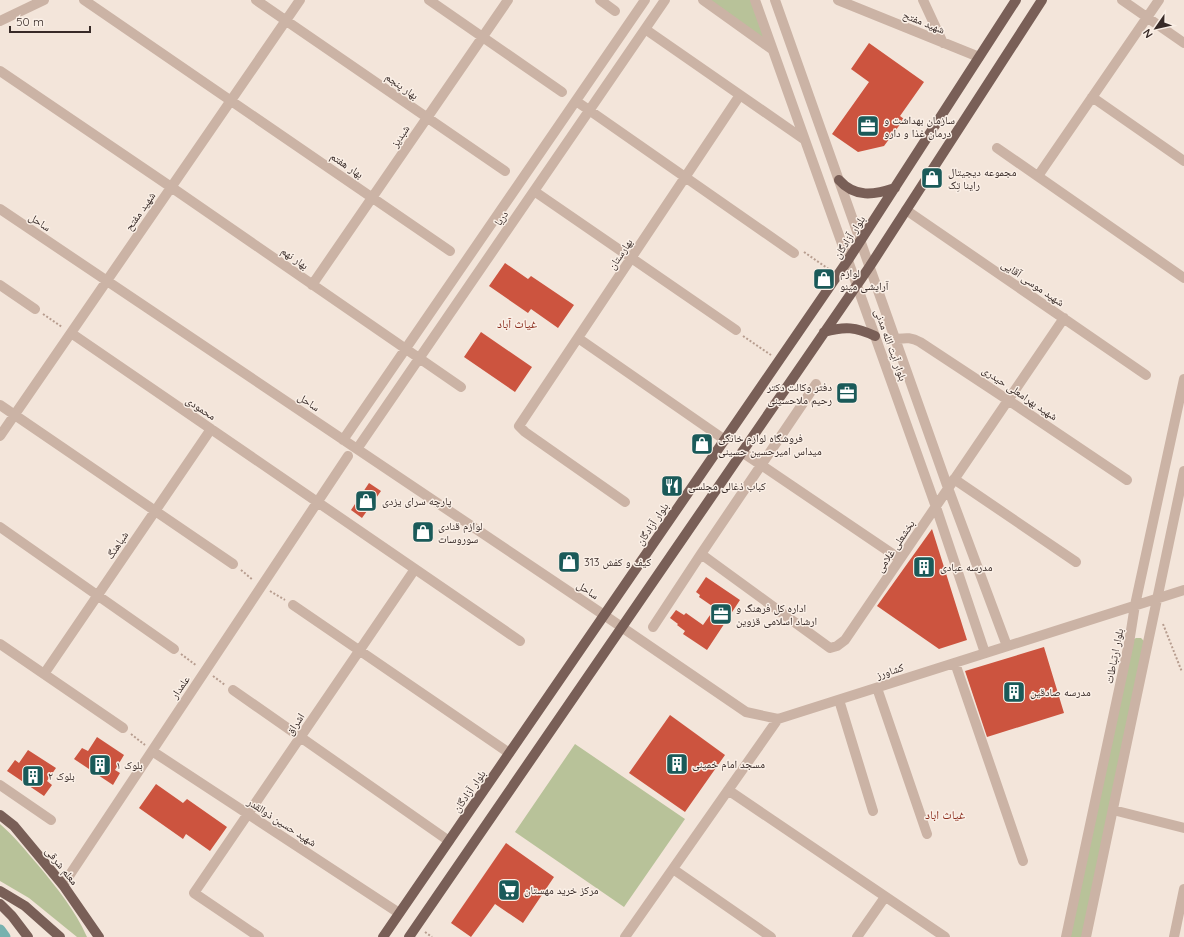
<svg xmlns="http://www.w3.org/2000/svg" width="1184" height="937" font-family="Quicksand,'Noto Naskh Arabic',sans-serif">
<style>
.green{fill:#b8c299}
.lines{fill:none;stroke-linecap:round;stroke-linejoin:round}
.canal{stroke:#77b1ae;stroke-width:11}
.building{fill:#cc543f}
.path{stroke:#b79d8f;stroke-width:2;stroke-dasharray:2 2;stroke-linecap:butt}
.minor{stroke:#cbb3a5;stroke-width:10}
.major{stroke:#795f57;stroke-width:10}
.labels{text-anchor:middle;stroke-width:3;stroke-linejoin:round;paint-order:stroke}
.street-label{font-size:11px;fill:#372a27;stroke:#faefe6}
.poi-label{font-size:11px;fill:#372a27;stroke:#faefe6;text-anchor:start}
.neighbourhood-label{font-size:12px;fill:#8a2c1c;stroke:#faefe6}
</style>
<rect width="100%" height="100%" fill="#f3e5da"/>
<!-- green -->
<path class="green" d="M703,0H755L773,50Z
M1136,638H1141L1144,641L1086,937H1066L1132,640Z
M575,744L685,819L624,907L515,832Z
M0,824C14,836 26,851 38,865C57,888 75,910 87,937H77L29,898L0,881Z"/>
<g class="lines">
<!-- canal -->
<path class="canal" d="M0,930L5,937"/>
</g>
<!-- building -->
<path class="building" d="M869,43L924,82L900,116L904,119L884,146L858,152L832,134L869,82L851,69Z
M505,263L528,279L531,276L574,305L558,328L531,309L528,313L489,286Z
M481,332L532,367L515,392L464,357Z
M369,483L381,491L362,518L351,510Z
M420,522L434,532L427,543L412,533Z
M932,529L967,640L939,649L877,606Z
M706,577L740,600L707,650L683,634L685,631L677,625L678,624L670,618L676,610L684,615L686,613L703,625L715,608L699,597L700,595L696,592Z
M1044,647L1064,713L987,737L965,671Z
M670,715L725,755L685,812L629,773Z
M97,737L124,755L115,770L120,773L113,785L74,759L82,748L88,751Z
M28,750L56,768L47,781L52,785L44,796L7,771L15,760L19,763Z
M156,784L183,803L187,799L227,827L210,851L186,834L183,839L139,808Z
M506,843L554,877L523,923L495,904L471,937L451,923Z"/>
<g class="lines">
<!-- path -->
<path class="path" d="M804,252L830,270
M43,314L62,327
M743,336L771,355
M241,570L253,580
M270,591L285,600
M1163,624L1182,672
M181,654L197,666
M213,676L225,685
M131,734L145,745
M425,932L432,937"/>
<!-- minor -->
<path class="minor" d="M84,0L450,251
M256,0L505,171
M429,0L562,92
M600,0L615,11
M703,0L773,50
M755,0L936,507L985,653
M775,0L948,488L1007,646
M838,0L979,57
M923,0L943,43
M1122,0L1184,43
M0,21L44,0
M645,29L805,140
M0,71L171,187L461,387
M1092,97L1184,161
M576,101L794,253
M997,148L1184,278
M1038,176L1159,0
M534,191L736,330
M0,209L604,615L746,712L778,719L1184,590
M906,210L1146,375
M0,285L35,309
M312,285L508,0
M71,333L520,641
M578,338L725,440
M895,339C906,338 911,337 920,342L1008,400L1127,480
M0,405L233,564
M0,436L300,0
M343,440L645,0
M357,449L665,0
M742,452L900,559
M954,479L1076,562
M625,502L525,432L519,426L740,95
M0,527L174,649
M701,554L830,648L837,646L845,640L1064,318
M293,605L509,753
M653,627L701,554L816,384
M0,644L123,728
M955,663L1023,861
M44,674L211,429
M877,688L927,834
M233,690L449,841
M839,700L873,811
M152,751L399,913
M0,785L51,820
M728,790L945,937
M1113,810L1184,828
M673,869L771,937
M63,885L348,456
M259,937L194,893L415,569
M625,937L778,719
M857,937L885,897
M1066,937L1129,643L1135,605L1184,379
M1086,937L1184,471
M1174,937L1184,889"/>
<!-- major -->
<path class="major" d="M839,180C855,198 874,195 895,188
M824,332C845,326 856,327 875,336
M0,815L14,826L63,885L99,937
M0,891L25,906L60,937
M0,904L12,916L28,937
M383,937L848,260L1016,0
M409,937L870,266L1042,0"/>
</g>
<!-- icons -->
<defs>
<g id="office-square" transform="scale(1.15)"><rect x="-9" y="-9" width="18" height="18" rx="4" fill="#1a5a59" stroke="#faefe6"/><path d="M-6-3h4V-5.5h4V-3h4V5H-6ZM-1-4.5V-3h2v-1.5ZM-6 0V1H6V0Z" fill="#fff"/></g>
<g id="shop-square" transform="scale(1.15)"><rect x="-9" y="-9" width="18" height="18" rx="4" fill="#1a5a59" stroke="#faefe6"/><path d="M-5-2.5h2.3a2.7 3.5 0 0 1 5.4 0H5L5.5 6h-11ZM-1.5-2.5h3a1.5 2.3 0 0 0-3 0Z" fill="#fff"/></g>
<g id="restaurant-square" transform="scale(1.15)"><rect x="-9" y="-9" width="18" height="18" rx="4" fill="#1a5a59" stroke="#faefe6"/><path d="M-5-6h1v4h1v-4h1v4h1v-4h1v5L-1.5 .5V6h-2V.5L-5-1ZM5-6V6H3V1.5H1.5Q1.5-4 5-6Z" fill="#fff"/></g>
<g id="building-square" transform="scale(1.15)"><rect x="-9" y="-9" width="18" height="18" rx="4" fill="#1a5a59" stroke="#faefe6"/><path d="M-4-6H4V6H1V3H-1V6H-4ZM-2.5-4.3h1.7v1.8h-1.7ZM.8-4.3h1.7v1.8H.8ZM-2.5-1h1.7V.8h-1.7ZM.8-1h1.7V.8H.8Z" fill="#fff"/></g>
<g id="supermarket-square" transform="scale(1.15)"><rect x="-9" y="-9" width="18" height="18" rx="4" fill="#1a5a59" stroke="#faefe6"/><path d="M-6-5.5h2.5l.6 2H6L4.5 2H-2.5L-4.4-4H-6ZM-1.5 3.2a1.3 1.3 0 1 0 .1 0ZM3 3.2a1.3 1.3 0 1 0 .1 0Z" fill="#fff"/></g>
</defs>
<g fill-rule="evenodd">
<use href="#office-square" x="868" y="126"/>
<use href="#shop-square" x="932" y="178"/>
<use href="#shop-square" x="824" y="279"/>
<use href="#office-square" x="847" y="393"/>
<use href="#shop-square" x="702" y="444"/>
<use href="#restaurant-square" x="672" y="486"/>
<use href="#shop-square" x="366" y="501"/>
<use href="#shop-square" x="423" y="532"/>
<use href="#shop-square" x="569" y="562"/>
<use href="#building-square" x="924" y="567"/>
<use href="#office-square" x="721" y="614"/>
<use href="#building-square" x="1014" y="692"/>
<use href="#building-square" x="677" y="764"/>
<use href="#building-square" x="100" y="765"/>
<use href="#building-square" x="33" y="776"/>
<use href="#supermarket-square" x="509" y="890"/>
</g>
<g class="labels">
<!-- street labels -->
<g class="street-label">
<text transform="translate(924 22) rotate(22)" y="4">شهید مفتح</text>
<text transform="translate(402 86) rotate(35)" y="4">بهار پنجم</text>
<text transform="translate(400 136) rotate(-56)" y="4">شبدیز</text>
<text transform="translate(347 165) rotate(34)" y="4">بهار هفتم</text>
<text transform="translate(140 211) rotate(-55)" y="4">شهید مفتح</text>
<text transform="translate(501 218) rotate(-56)" y="4">دریا</text>
<text transform="translate(40 222) rotate(34)" y="4">ساحل</text>
<text transform="translate(849 237) rotate(-57)" y="4">بلوار آزادگان</text>
<text transform="translate(620 254) rotate(-56)" y="4">بهارستان</text>
<text transform="translate(295 258) rotate(35)" y="4">بهار نهم</text>
<text transform="translate(1033 283) rotate(34)" y="4">شهید موسی آقایی</text>
<text transform="translate(891 345) rotate(70)" y="4">بلوار آیت الله مدنی</text>
<text transform="translate(1020 393) rotate(34)" y="4">شهید بهرامعلی حیدری</text>
<text transform="translate(309 402) rotate(34)" y="4">ساحل</text>
<text transform="translate(201 408) rotate(34)" y="4">محمودی</text>
<text transform="translate(652 524) rotate(-56)" y="4">بلوار آزادگان</text>
<text transform="translate(117 545) rotate(-56)" y="4">شباهنگ</text>
<text transform="translate(895 546) rotate(-56)" y="4">بخشعلی غلامی</text>
<text transform="translate(588 590) rotate(34)" y="4">ساحل</text>
<text transform="translate(1114 656) rotate(-79)" y="4">بلوار ارتباطات</text>
<text transform="translate(890 671) rotate(-18)" y="4">کشاورز</text>
<text transform="translate(180 687) rotate(-56)" y="4">علمدار</text>
<text transform="translate(295 724) rotate(-56)" y="4">اشراق</text>
<text transform="translate(469 791) rotate(-55)" y="4">بلوار آزادگان</text>
<text transform="translate(282 822) rotate(33)" y="4">شهید حسین ذوالقدر</text>
<text transform="translate(62 866) rotate(51)" y="4">معلم شرقی</text>
</g>
<!-- poi labels -->
<g class="poi-label">
<text x="884" y="124">سازمان بهداشت و<tspan x="884" dy="13">درمان غذا و دارو</tspan></text>
<text x="948" y="176">مجموعه دیجیتال<tspan x="948" dy="13">راینا تِک</tspan></text>
<text x="840" y="277">لوازم<tspan x="840" dy="13">آرایشی مینو</tspan></text>
<text x="832" y="391" text-anchor="end">دفتر وکالت دکتر<tspan x="832" dy="13">رحیم ملاحسینی</tspan></text>
<text x="718" y="442">فروشگاه لوازم خانگی<tspan x="718" dy="13">میداس امیرحسین حسینی</tspan></text>
<text x="688" y="490">کباب ذغالی مجلسی</text>
<text x="382" y="505">پارچه سرای یزدی</text>
<text x="438" y="530">لوازم قنادی<tspan x="438" dy="13">سوروسات</tspan></text>
<text x="584" y="566">کیف و کفش 313</text>
<text x="940" y="571">مدرسه عبادی</text>
<text x="736" y="612">اداره کل فرهنگ و<tspan x="736" dy="13">ارشاد اسلامی قزوین</tspan></text>
<text x="1030" y="696">مدرسه صادقین</text>
<text x="692" y="768">مسجد امام خمینی</text>
<text x="116" y="769">بلوک ۱</text>
<text x="48" y="780">بلوک ۲</text>
<text x="524" y="894">مرکز خرید مهستان</text>
</g>
<!-- neighbourhood labels -->
<g class="neighbourhood-label">
<text x="517" y="328">غیاث آباد</text>
<text x="945" y="819">غیاث اباد</text>
</g>
</g>
<!-- north arrow -->
<g transform="translate(1156 28) rotate(236)" stroke="#faefe6" stroke-width="3" paint-order="stroke">
<path d="M0-3L7 15L0 10L-7 15Z" fill="#372a27"/>
<text y="-6" font-size="11" font-weight="bold" text-anchor="middle" fill="#372a27">N</text>
</g>
<!-- scale -->
<path d="M10 26v6h80v-6" fill="none" stroke="#372a27" stroke-width="2"/>
<text x="16" y="26" font-size="12" fill="#372a27" stroke="#faefe6" stroke-width="3" paint-order="stroke">50 m</text>
</svg>
